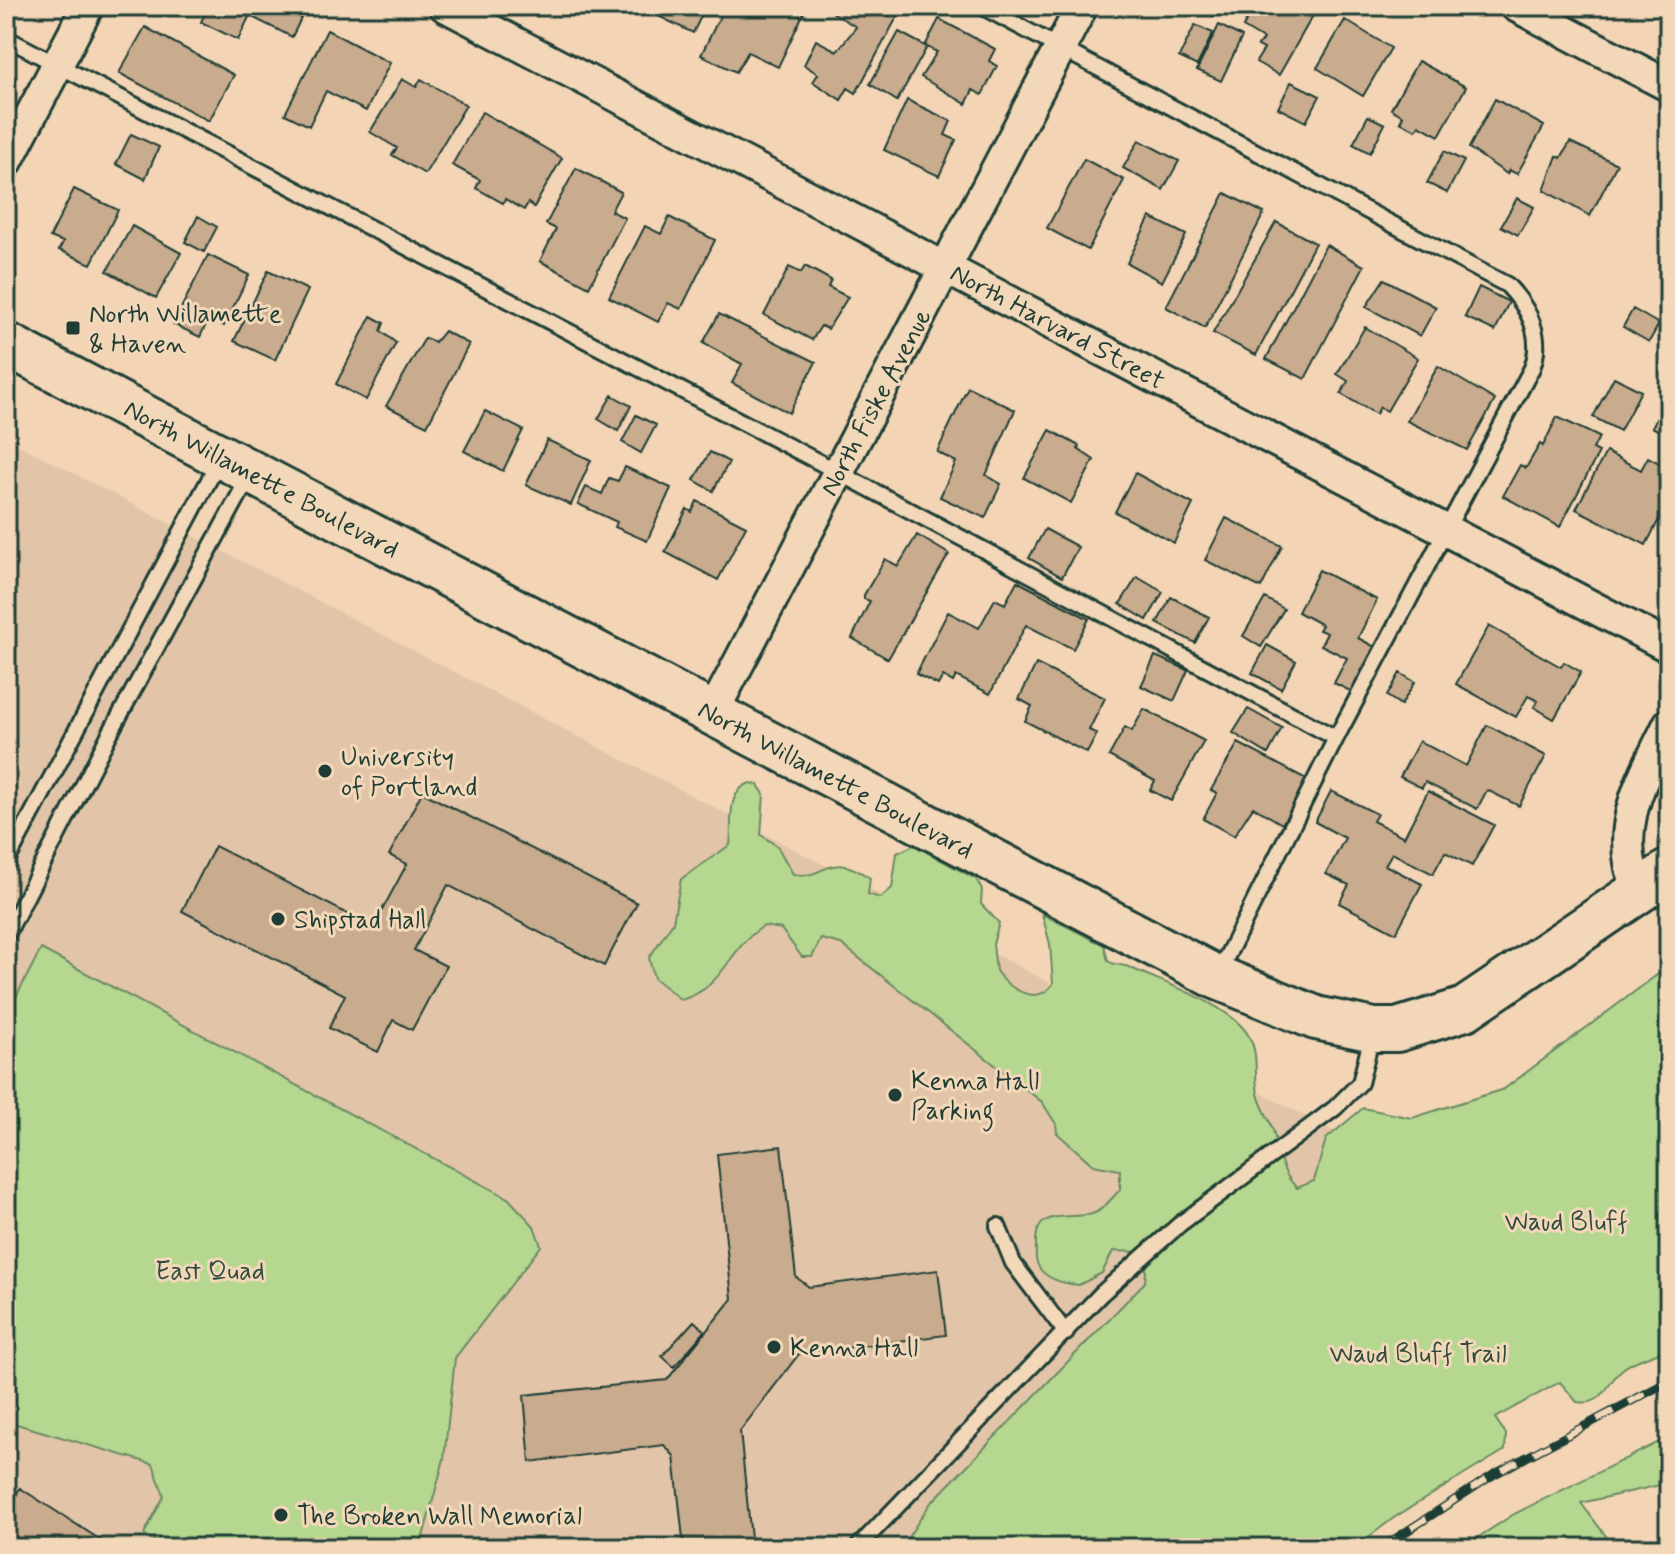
<svg xmlns="http://www.w3.org/2000/svg" width="1675" height="1554" font-family="Mynerve,sans-serif">
<style>
.built{fill:#e2c5a8}
.green{fill:#b5d790;stroke:#6a8a62;stroke-width:2}
.building{fill:#c9ab8e;stroke:#1f3d34;stroke-width:2}
.lines{fill:none;stroke-linecap:round;stroke-linejoin:round}
.lane-casing{stroke:#1f3d34;stroke-width:20}
.street-casing{stroke:#1f3d34;stroke-width:36}
.secondary-casing{stroke:#1f3d34;stroke-width:48}
.lane{stroke:#f2d8b9;stroke-width:14}
.street{stroke:#f2d8b9;stroke-width:30}
.secondary{stroke:#f2d8b9;stroke-width:42}
.rail-casing{stroke:#1f3d34;stroke-width:9}
.rail{stroke:#f2d8b9;stroke-width:6;stroke-dasharray:18;stroke-linecap:butt}
.poi-dot{fill:#1f3d34;stroke:#f2d8b9;stroke-width:3}
.labels{text-anchor:middle;stroke-width:6;stroke-linejoin:round;paint-order:stroke}
.poi-label{font-size:26px;fill:#1f3d34;stroke:#f2d8b9;text-anchor:start}
.street-label{font-size:26px;fill:#1f3d34;stroke:#f2d8b9}
.park-label{font-size:26px;fill:#2e4c3d;stroke:#f2d8b9}
</style>
<rect width="100%" height="100%" fill="#f3d5b6"/>
<filter id="ink" filterUnits="userSpaceOnUse"><feTurbulence type="fractalNoise" baseFrequency=".0125" numOctaves="2"/><feDisplacementMap in="SourceGraphic" scale="16" xChannelSelector="R" yChannelSelector="G"/><feConvolveMatrix kernelMatrix="1 2 1 2 8 2 1 2 1" color-interpolation-filters="sRGB"/></filter>
<g filter="url(#ink)">
<!-- built -->
<path class="built" d="M6,438L1401,1166L1136,1548H6Z"/>
<!-- green -->
<path class="green" d="M750,783L758,785L764,794L761,835L777,846L793,874C828,881 826,848 870,878L868,894L880,898L892,888L897,853L914,845L976,879L982,889L981,904L999,923L993,944L996,971C1009,989 1037,1007 1053,984L1050,944L1042,914L1104,945L1108,961C1115,966 1123,964 1131,968C1163,983 1221,1001 1244,1029C1261,1050 1253,1070 1258,1093C1260,1105 1268,1116 1272,1127C1280,1152 1278,1169 1297,1188L1314,1181L1326,1139L1363,1108L1412,1118L1504,1089L1669,966V1344L1665,1350C1652,1355 1635,1360 1624,1368C1606,1381 1606,1407 1577,1402L1560,1382L1495,1418L1506,1434L1505,1450L1395,1517L1354,1548H901L930,1504L1145,1282L1147,1259L1142,1252L1113,1251L1102,1273L1079,1285C1065,1284 1042,1279 1037,1263C1035,1258 1036,1250 1036,1244C1035,1207 1069,1220 1092,1214C1103,1211 1112,1197 1120,1190V1170L1093,1165L1057,1133L1056,1124L1042,1102L841,944L821,939L812,957H802L781,929L764,926C728,947 726,987 681,1000L654,978L649,958L673,922L681,879L730,845C733,823 725,792 750,783Z
M41,949L508,1198L534,1226L541,1246L455,1358L444,1459L420,1548H167L144,1534L164,1496L153,1464L6,1421V1016Z
M1669,1437V1483L1581,1503L1615,1548H1462L1514,1514Z"/>
<!-- building -->
<path class="building" d="M202,6H243L241,10L250,15L238,40L201,22L207,9Z
M257,6H307L292,37L252,17Z
M638,6H706L693,33Z
M725,6H807L778,67L748,52L736,72L701,55Z
M835,6H903L856,93L848,88L841,100L813,82L818,74L804,65L816,40L837,51L856,27L832,12Z
M1182,6H1219L1214,16Z
M1255,6H1309L1316,10L1279,75L1256,62L1264,49L1258,46L1263,39L1243,27Z
M939,19L995,49L989,61L997,66L982,95L973,90L966,104L921,77L937,52L925,46Z
M1345,20L1391,48L1363,96L1317,68Z
M1195,25L1213,33L1197,66L1179,57Z
M1219,25L1242,37L1221,81L1197,70Z
M145,27L234,75L209,121L119,73Z
M327,30L390,63L366,111L326,91L309,126L285,114Z
M899,32L927,47L897,101L870,84Z
M1418,61L1466,87L1439,136L1419,125L1416,130L1400,122L1403,116L1391,109Z
M402,79L416,87L421,79L466,105L425,174L392,155L397,148L370,132Z
M1291,82L1320,96L1306,122L1278,108Z
M1495,99L1544,126L1517,174L1509,170L1507,174L1469,148Z
M907,100L951,121L945,135L956,140L939,176L884,150Z
M482,112L562,158L534,207L528,203L524,210L505,199L503,203L476,188L480,180L452,165Z
M1368,116L1385,124L1370,153L1353,144Z
M131,134L159,147L145,179L116,164Z
M1139,140L1179,161L1163,190L1123,168Z
M1570,142L1617,164L1590,216L1544,190L1557,156L1561,158Z
M1444,151L1464,161L1447,193L1427,183Z
M1084,159L1124,180L1088,250L1047,228Z
M576,168L621,192L611,211L625,218L589,287L540,261L556,229L546,224Z
M74,189L118,210L91,264L59,250L63,242L50,237Z
M1225,193L1264,213L1205,328L1166,307Z
M1517,198L1534,207L1518,235L1501,226Z
M198,216L217,227L204,252L185,242Z
M669,217L715,240L681,309L668,303L658,322L609,297L645,226L661,234Z
M1150,217L1186,235L1162,282L1127,263Z
M1276,222L1315,243L1256,355L1213,333Z
M132,226L181,253L156,298L107,271Z
M1326,245L1364,266L1305,379L1266,359Z
M208,255L249,275L224,326L209,318L200,337L173,324Z
M805,266L831,280L828,287L848,297L828,329L821,326L812,340L764,315L789,267L801,273Z
M268,271L308,290L275,360L234,341Z
M1384,279L1436,307L1420,336L1366,307Z
M1479,287L1509,302L1495,331L1465,317Z
M1633,309L1659,324L1649,342L1623,327Z
M719,314L816,362L789,413L732,383L742,364L703,343Z
M371,316L384,323L381,331L396,343L366,400L336,384Z
M1365,327L1418,358L1387,411L1380,407L1376,414L1341,394L1348,381L1337,374Z
M444,331L469,344L427,426L386,406L425,338L435,342Z
M1438,366L1495,400L1467,450L1407,421Z
M1614,377L1641,391L1620,431L1593,417Z
M968,387L1015,410L986,475L1001,484L985,518L940,497L956,462L937,452Z
M612,395L631,406L618,431L598,419Z
M1669,395V436L1652,427Z
M485,411L523,430L503,471L464,451Z
M636,415L656,425L641,453L622,442Z
M1557,417L1599,437L1593,449L1599,452L1560,527L1503,496L1520,465L1526,468L1540,444L1543,446Z
M1050,430L1079,446L1078,449L1094,460L1071,503L1024,478Z
M547,440L591,460L571,505L526,485Z
M710,452L729,462L713,491L694,480Z
M1606,452L1641,470L1648,457L1669,468V500L1646,545L1576,509Z
M625,467L671,488L647,541L615,527L617,522L578,504L586,487L602,494L609,478L618,481Z
M1135,473L1193,504L1174,543L1115,512Z
M697,501L746,526L718,580L665,552L687,509L692,512Z
M1226,518L1282,546L1261,588L1205,560Z
M1045,529L1078,547L1062,577L1029,558Z
M917,535L949,554L888,659L852,638L870,601L864,599V595L885,559L898,566Z
M1319,570L1377,600L1358,638L1375,647L1352,692L1334,683L1347,658L1321,645L1327,633L1319,630L1322,625L1298,612Z
M1137,577L1163,592L1147,620L1120,604Z
M1017,581L1089,619L1073,649L1026,625L990,694L956,676L953,682L943,676L938,685L916,674L948,612L979,628L995,599L1005,604Z
M1171,597L1209,617L1195,643L1157,623Z
M1265,598L1284,609L1261,647L1243,636Z
M1489,626L1561,667L1564,662L1581,672L1554,719L1534,707L1538,701L1528,696L1516,717L1456,684Z
M1267,645L1296,661L1281,689L1252,673Z
M1155,656L1188,670L1174,701L1141,686Z
M1036,664L1105,698L1089,730L1097,734L1087,753L1025,721L1032,706L1019,699Z
M1400,673L1415,682L1401,705L1387,696Z
M1144,709L1204,741L1171,801L1150,790L1155,781L1109,756L1125,727L1132,731Z
M1248,709L1282,728L1268,754L1233,733Z
M1487,725L1546,756L1519,806L1487,790L1477,809L1425,782L1422,788L1400,777L1419,741L1466,766Z
M1238,743L1308,780L1282,824L1253,807L1234,836L1203,819L1217,793L1211,790Z
M1331,791L1377,814L1373,821L1404,837L1428,791L1494,825L1472,866L1445,852L1433,874L1392,853L1385,865L1422,884L1396,933L1339,903L1349,885L1326,874L1345,838L1315,822Z
M422,792L637,903L604,966L448,885L414,950L446,966L412,1030L393,1020L378,1052L329,1028L345,995L182,911L215,846L373,927L407,864L389,855Z
M781,1146L796,1277L809,1287L938,1270L946,1335L799,1354L740,1431L752,1548H684L674,1456L664,1445L530,1462L524,1395L667,1380L732,1299L717,1154Z
M694,1321L705,1331L674,1367L662,1356Z
M20,1488L113,1548H6V1512Z"/>
<g class="lines">
<!-- lane casing -->
<g class="lane-casing">
<path id="lane" d="M981,6L1507,285C1529,308 1544,336 1532,368L1336,738L1218,974
M6,38L838,472L1336,738
M6,863L219,461
M6,936L108,737L249,477
M998,1226L1013,1263L1066,1333
M857,1548L1101,1294L1180,1224L1335,1108L1360,1083L1373,1032"/>
</g>
<!-- street casing -->
<g class="street-casing">
<path id="street" d="M445,6L1669,647
M1516,6L1669,86
M6,163L88,6
M712,714L1082,6
M1639,892C1611,829 1642,780 1669,724"/>
</g>
<!-- secondary casing -->
<g class="secondary-casing">
<path id="secondary" d="M6,344L1216,977L1316,1018L1374,1030H1397L1465,1009L1669,871"/>
</g>
<!-- lane -->
<use href="#lane" class="lane"/>
<!-- street -->
<use href="#street" class="street"/>
<!-- secondary -->
<use href="#secondary" class="secondary"/>
<!-- rail casing -->
<g class="rail-casing">
<path id="rail" d="M1381,1548L1493,1475L1669,1381"/>
</g>
<!-- rail -->
<use href="#rail" class="rail"/>
</g>
</g>
<!-- markers -->
<g class="poi-dot">
<rect x="65" y="320" width="16" height="16" rx="4"/>
<circle cx="325" cy="771" r="8"/>
<circle cx="278" cy="919" r="8"/>
<circle cx="895" cy="1095" r="8"/>
<circle cx="774" cy="1347" r="8"/>
<circle cx="281" cy="1515" r="8"/>
</g>
<g class="labels">
<!-- poi labels -->
<g class="poi-label">
<text x="89" y="322">North Willamette<tspan x="89" dy="30">&amp; Haven</tspan></text>
<text x="341" y="765">University<tspan x="341" dy="30">of Portland</tspan></text>
<text x="294" y="928">Shipstad Hall</text>
<text x="911" y="1089">Kenna Hall<tspan x="911" dy="30">Parking</tspan></text>
<text x="790" y="1356">Kenna Hall</text>
<text x="297" y="1524">The Broken Wall Memorial</text>
</g>
<!-- street labels -->
<g class="street-label">
<text transform="translate(1058 326) rotate(28)" y="9">North Harvard Street</text>
<text transform="translate(875 402) rotate(-62)" y="9">North Fiske Avenue</text>
<text transform="translate(262 478) rotate(28)" y="9">North Willamette Boulevard</text>
<text transform="translate(836 779) rotate(28)" y="9">North Willamette Boulevard</text>
</g>
<!-- park labels -->
<g class="park-label">
<text x="1566" y="1230">Waud Bluff</text>
<text x="210" y="1279">East Quad</text>
<text x="1418" y="1362">Waud Bluff Trail</text>
</g>
</g>
<!-- margin -->
<rect width="1675" height="1554" fill="none" stroke="#f2d8b9" stroke-width="32"/>
<rect x="16" y="16" width="1643" height="1522" fill="none" stroke="#1f3d34" stroke-width="3" filter="url(#ink)"/>
</svg>
